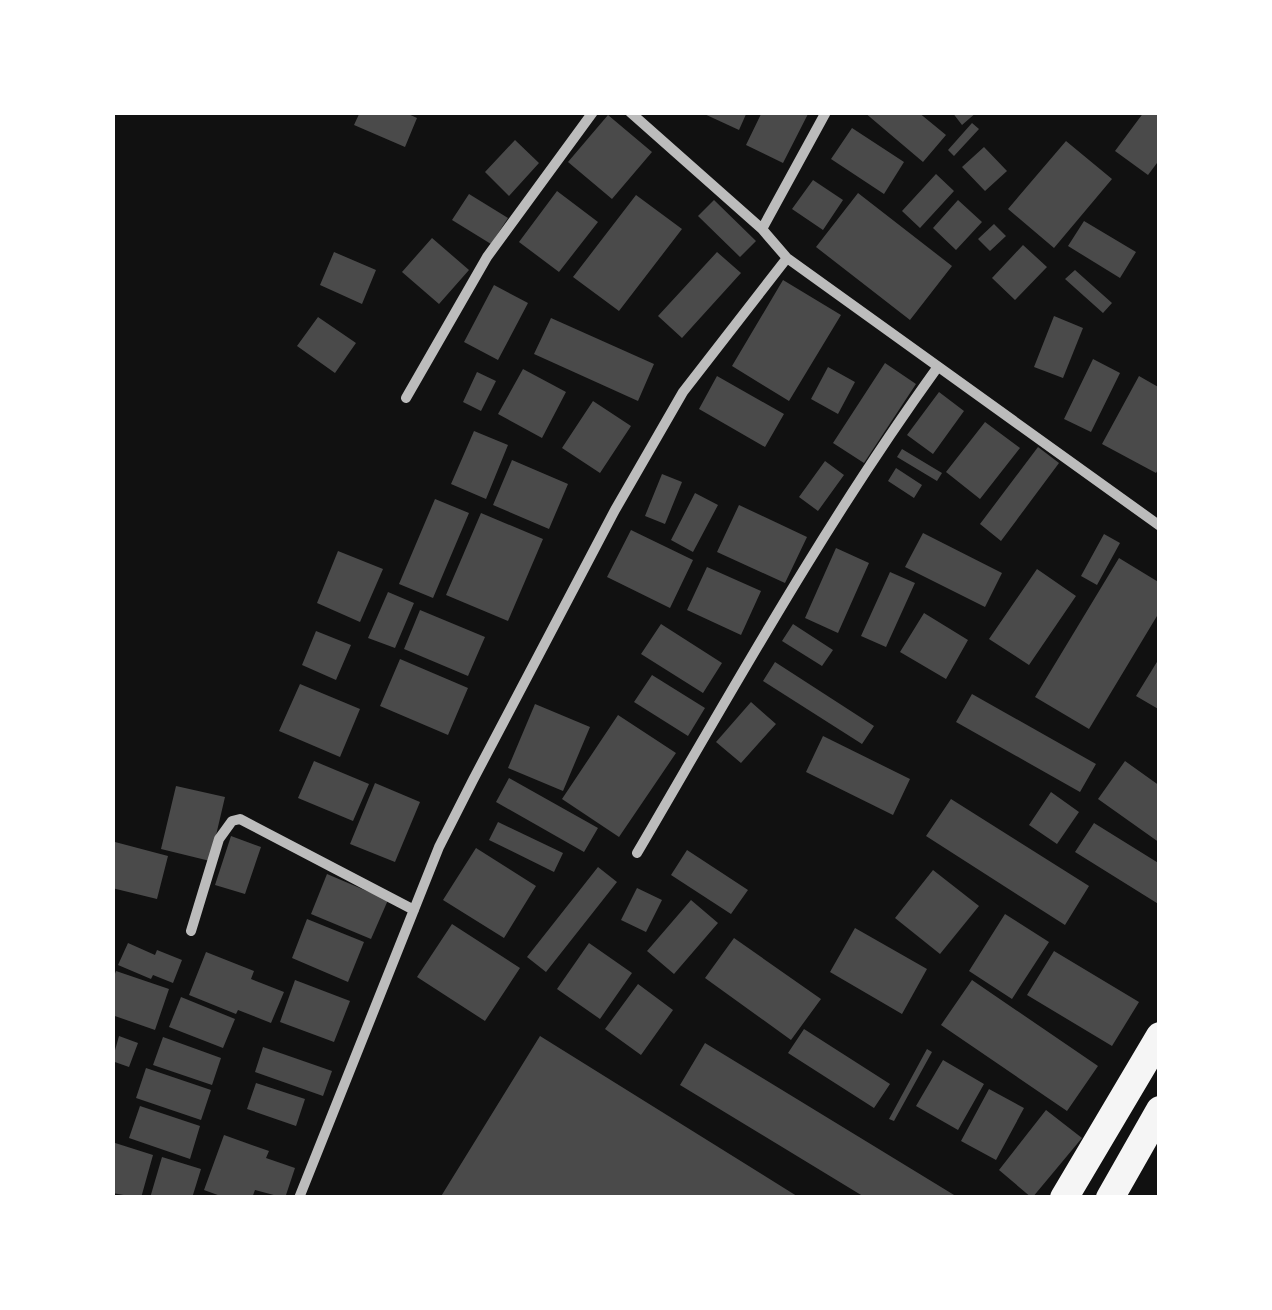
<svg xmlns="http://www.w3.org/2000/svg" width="1272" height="1310" font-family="'Golos Text',sans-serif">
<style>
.building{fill:#4a4a4a}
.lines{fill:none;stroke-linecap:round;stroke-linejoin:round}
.minor{stroke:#bcbcbc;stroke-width:10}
.trunk{stroke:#f5f5f5;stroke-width:28}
</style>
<rect width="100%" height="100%" fill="#111"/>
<!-- building -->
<path class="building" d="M360,112H404L417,118L405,147L354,125Z
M700,112H747L739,130Z
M762,112H809L783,163L746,145Z
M864,112H918L946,135L923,162Z
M952,112H977L962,125Z
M1144,112H1153L1160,117V159L1148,175L1115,151Z
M608,115L652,152L612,199L568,162Z
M972,123L979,129L954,156L948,150Z
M852,128L904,162L884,194L831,159Z
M515,140L539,163L509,196L485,172Z
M1066,141L1112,179L1054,248L1008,209Z
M984,147L1007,171L985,191L962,167Z
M936,174L954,191L920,228L902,211Z
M813,180L843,200L823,230L792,209Z
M557,191L598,222L559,272L519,242Z
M858,193L952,266L910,320L816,247Z
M469,194L508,218L491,244L452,220Z
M636,195L682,229L619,311L573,277Z
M714,200L756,241L740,257L698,216Z
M958,200L982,222L956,250L933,228Z
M1084,221L1136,252L1120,278L1068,246Z
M994,224L1006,236L990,251L978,239Z
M432,238L469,270L439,304L402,272Z
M1023,245L1047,267L1015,300L992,278Z
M334,252L376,270L362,304L320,285Z
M717,252L741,273L682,338L658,316Z
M1075,270L1112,303L1103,313L1065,279Z
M783,280L841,315L789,401L732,366Z
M494,285L528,303L498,360L464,342Z
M1054,316L1083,328L1063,378L1034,367Z
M318,317L356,343L335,373L297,346Z
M551,318L654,364L638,401L534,354Z
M1093,359L1120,373L1091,432L1064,419Z
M885,363L916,384L864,463L833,443Z
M828,367L855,382L838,414L811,399Z
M523,369L566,392L542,438L498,414Z
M477,372L496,381L481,411L463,402Z
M717,376L784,414L765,447L699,409Z
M1139,376L1160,388V466L1156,473L1102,444Z
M939,392L964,411L933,454L907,435Z
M593,401L631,426L600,473L562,448Z
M985,422L1020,448L980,499L946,472Z
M474,431L508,445L486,499L451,484Z
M1038,447L1059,463L1001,541L980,524Z
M902,449L942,473L937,481L897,457Z
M512,460L568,484L549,529L493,505Z
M825,461L844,475L818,511L799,497Z
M896,468L922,485L914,498L888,481Z
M662,474L682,482L665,524L645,516Z
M695,493L718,505L693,552L671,540Z
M435,499L469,513L433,598L399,584Z
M739,505L807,537L785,583L717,552Z
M481,513L543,539L508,621L446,595Z
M631,530L693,560L670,608L607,577Z
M923,533L1002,573L985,607L905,567Z
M1104,534L1120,543L1097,585L1081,576Z
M836,548L869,563L838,633L805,618Z
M338,551L383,569L360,622L317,603Z
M1119,558L1160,583V611L1089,729L1035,697Z
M707,567L761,591L741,635L687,610Z
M1037,569L1076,596L1029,665L989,639Z
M890,572L915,583L886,647L861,636Z
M388,592L414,603L395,648L368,638Z
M420,610L485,637L468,676L404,649Z
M924,613L968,640L946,679L900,652Z
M661,624L722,663L703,693L641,654Z
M793,624L833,650L822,666L782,641Z
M316,631L351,645L336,680L302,665Z
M1160,657V710L1136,696Z
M400,659L468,688L448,735L380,706Z
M775,662L874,726L862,744L763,681Z
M652,675L705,708L688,736L634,702Z
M300,684L360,709L340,757L279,731Z
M972,694L1096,764L1080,792L956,722Z
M751,702L776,724L741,763L716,742Z
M535,704L590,727L563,791L508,768Z
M618,715L676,753L619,837L562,799Z
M823,736L910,779L893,815L806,772Z
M314,761L369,784L353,821L298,798Z
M1125,761L1160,786V843L1098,799Z
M509,778L598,828L584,852L496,802Z
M375,783L420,802L395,862L350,844Z
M176,786L225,797L210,861L161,849Z
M1051,792L1079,812L1057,844L1029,825Z
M951,799L1089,886L1065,925L926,836Z
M498,822L563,853L554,872L489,840Z
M1094,823L1160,864V905L1075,852Z
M231,836L261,847L245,894L215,885Z
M115,842L168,856L157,899L112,888Z
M476,848L536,886L504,938L443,900Z
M687,850L748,890L731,914L671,875Z
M598,867L617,882L546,972L527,957Z
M933,870L979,906L940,954L895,918Z
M327,874L388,900L371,939L311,914Z
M637,888L662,900L646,932L621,920Z
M691,900L718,923L674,974L647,951Z
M1005,914L1049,942L1012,999L969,971Z
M307,919L364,942L348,982L292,958Z
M452,924L520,968L485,1021L417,977Z
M855,928L927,969L902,1014L830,972Z
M734,938L821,999L791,1040L705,978Z
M128,943L155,955L157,950L182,960L173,983L153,975L151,979L118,965Z
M589,943L632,973L600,1019L557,989Z
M1054,951L1139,1002L1112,1046L1027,995Z
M206,952L254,971L251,979L284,992L271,1023L238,1010L236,1014L189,995Z
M116,971L169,989L155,1030L112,1015V982Z
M295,980L350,1001L334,1042L280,1022Z
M972,980L1098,1066L1067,1111L941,1025Z
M638,984L673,1010L641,1055L605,1029Z
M181,997L235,1019L223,1048L169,1027Z
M804,1029L890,1084L874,1108L788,1053Z
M119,1036L138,1043L129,1067L112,1061Z
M540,1036L800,1198H440Z
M163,1037L221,1058L212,1085L153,1065Z
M705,1043L959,1198H866L680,1085Z
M263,1047L332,1071L323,1096L255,1072Z
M927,1049L932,1052L894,1121L889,1119Z
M943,1060L984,1084L958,1130L916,1106Z
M146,1068L211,1090L201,1120L136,1098Z
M256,1083L305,1099L296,1126L247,1109Z
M989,1089L1024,1108L996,1160L961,1141Z
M140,1106L200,1126L190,1159L129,1138Z
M1046,1110L1082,1138L1032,1198L999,1170Z
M224,1135L269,1151L266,1158L295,1168L285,1198L255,1190L252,1198H226L204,1190Z
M112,1142L153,1155L141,1198L112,1193Z
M162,1157L201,1169L192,1198H150Z"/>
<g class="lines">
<!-- minor -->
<path class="minor" d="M630,112L762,229L787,258L1160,526
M762,229L826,112
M406,398L487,257L593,112
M637,853C733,689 825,523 937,368
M191,931L219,839L232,821L240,819L414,910
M299,1198L439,847L473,780L615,510L683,392L787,258"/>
<!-- trunk -->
<path class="trunk" d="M1064,1198L1160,1036
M1110,1198L1160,1110"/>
</g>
<!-- border -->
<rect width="1272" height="1310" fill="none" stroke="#ffffff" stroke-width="230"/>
</svg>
